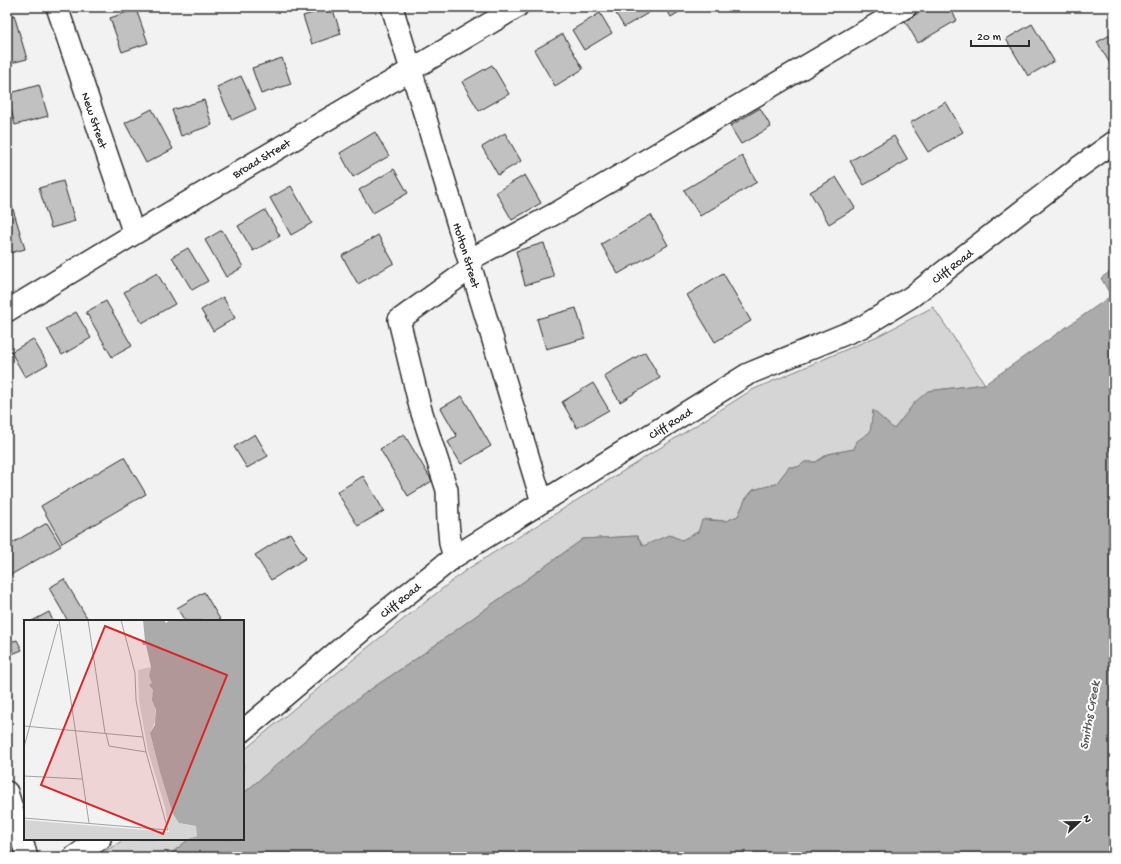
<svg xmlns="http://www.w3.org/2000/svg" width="1121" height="864" font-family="'Gochi Hand',sans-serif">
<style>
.green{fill:#d5d5d5;stroke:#808080}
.water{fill:#ababab;stroke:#787878}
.building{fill:#c1c1c1;stroke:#2b2b2b}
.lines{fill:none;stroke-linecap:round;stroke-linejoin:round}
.minor-casing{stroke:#2b2b2b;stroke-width:24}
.minor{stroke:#fff;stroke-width:21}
.labels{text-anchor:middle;stroke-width:4;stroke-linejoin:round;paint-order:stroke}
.street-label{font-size:12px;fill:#2b2b2b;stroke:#fff}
.water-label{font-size:13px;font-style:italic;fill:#585858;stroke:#fff}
.inset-road{fill:none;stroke:#a2a2a2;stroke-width:1}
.view{fill:#d62828;fill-opacity:0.15;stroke:#d62828;stroke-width:2}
.inset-edge{fill:none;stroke:#2b2b2b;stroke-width:2}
</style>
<rect width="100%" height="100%" fill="#f2f2f2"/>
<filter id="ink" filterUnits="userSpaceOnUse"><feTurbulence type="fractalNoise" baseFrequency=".025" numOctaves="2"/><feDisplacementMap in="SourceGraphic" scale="8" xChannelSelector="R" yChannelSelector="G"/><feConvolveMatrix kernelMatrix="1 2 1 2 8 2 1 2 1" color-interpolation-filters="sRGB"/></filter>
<g filter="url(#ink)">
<!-- green -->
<path class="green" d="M933,307L985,384L928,391L894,429C877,431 862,432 854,449L828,454L816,462H805L798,467H789L776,484L753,490L745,500L738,516L726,521L705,519L698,532L682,540L669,535L643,547L637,536L583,539L413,661L368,691L310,736L243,794V751L367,648L466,570L752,390L880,335Z
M125,839H189L167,857H96Z"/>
<!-- water -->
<path class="water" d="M1114,269V857H167L189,839H243V794L310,736L368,691L413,661L583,539L637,536L643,546L669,535L682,540L698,532L702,520L726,521L738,516L745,500L753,490L776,484L789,467H798L805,462H816L828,454L854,449L857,441L870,432L873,410L894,429L915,402L928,391L985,384L1111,296L1101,278Z"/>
<!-- building -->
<path class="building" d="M332,7L341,34L312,44L303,16Z
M612,7H647L650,12L624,27Z
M665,7H687L671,17Z
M928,7H949L957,20L918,43L905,21Z
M136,9L148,43L122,52L110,18Z
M600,13L612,33L584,50L572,30Z
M14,15L27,59L7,64V17Z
M1032,24L1054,61L1028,76L1006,39Z
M1114,33V70L1097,42Z
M563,34L583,69L555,86L534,50Z
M282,58L291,84L261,94L252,68Z
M492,65L509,94L479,111L462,82Z
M241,76L256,109L232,120L217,87Z
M39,85L48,116L15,125L7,94Z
M204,100L212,125L181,136L172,110Z
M946,102L963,132L928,152L910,123Z
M760,108L771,127L741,144L730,126Z
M152,109L173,149L146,163L125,123Z
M375,132L389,156L353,177L340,153Z
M505,133L521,161L498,175L482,147Z
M894,136L908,160L864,185L850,161Z
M742,156L757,182L700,216L684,190Z
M394,169L408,193L373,213L359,190Z
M525,175L541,203L512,220L496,192Z
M836,177L855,208L829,224L810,192Z
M63,181L75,221L51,228L39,188Z
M291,186L312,223L291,235L270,198Z
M12,206L25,249L10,253L7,243V207Z
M265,210L280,236L253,251L238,226Z
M651,215L668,245L618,274L601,244Z
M222,230L243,267L226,277L205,240Z
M378,235L394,263L358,284L342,256Z
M544,243L554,277L525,285L516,251Z
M188,248L208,281L192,290L172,257Z
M157,273L175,304L142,323L124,292Z
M723,273L751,321L715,342L687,295Z
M223,297L235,318L213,331L201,310Z
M106,301L132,346L112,357L86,312Z
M576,308L585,338L546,349L537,319Z
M76,312L91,338L62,355L47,329Z
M33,339L48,364L25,377L11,352Z
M645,352L660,378L620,402L604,376Z
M593,383L609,410L577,428L562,402Z
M462,396L491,446L461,464L448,442L457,436L441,408Z
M255,434L268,456L247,468L234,447Z
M404,434L432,481L408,496L380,449Z
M124,457L146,494L62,543L41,506Z
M363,476L384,511L358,526L337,492Z
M47,523L61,546L7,577V546Z
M290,533L306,558L271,580L255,555Z
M64,579L89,621H68L49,588Z
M204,592L221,621H185L177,608Z
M49,612L53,621H32Z
M17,640L22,650L7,656V643Z"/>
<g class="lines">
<!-- minor casing -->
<g class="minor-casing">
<path id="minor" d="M57,7L134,234
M392,7L542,502
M469,260L558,212L906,7
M7,311L134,234L517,7
M454,557L450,543L448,521L447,490L420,407L399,320L471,268
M243,731L371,623L454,557L748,374L862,327L911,297L1075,170L1114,142
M7,792L27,857
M74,857L100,839"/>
</g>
<!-- minor -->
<use href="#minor" class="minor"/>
</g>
</g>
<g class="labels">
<!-- street labels -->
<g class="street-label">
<text transform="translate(95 120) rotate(71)" y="4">New Street</text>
<text transform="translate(261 158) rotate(-31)" y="4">Broad Street</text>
<text transform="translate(467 255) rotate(73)" y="4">Holton Street</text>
<text transform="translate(952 266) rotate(-38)" y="4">Cliff Road</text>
<text transform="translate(670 423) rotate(-32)" y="4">Cliff Road</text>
<text transform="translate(400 600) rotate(-39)" y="4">Cliff Road</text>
</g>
<!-- water labels -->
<g class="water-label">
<text transform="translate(1088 715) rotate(-80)" y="5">Smiths Creek</text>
</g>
</g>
<!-- overview -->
<g transform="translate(24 620)">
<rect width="220" height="220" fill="#f2f2f2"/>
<path d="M127,47L125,56L129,63L132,99L126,113L136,152L155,203L172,206L173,216L160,220L0,219V200L145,212L141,187L124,131L115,81L114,50Z" fill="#d5d5d5"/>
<path d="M119,0H140L142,3L146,0H220V220H160L173,216L172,206L155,203L149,194L136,152L126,113L131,105L132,90L128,80L129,70L125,65L128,63L125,56L127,47L122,25H119L118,22L121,21Z" fill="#ababab"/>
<path class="inset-road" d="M35,0L65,203M64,0L81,113M0,106L119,117M82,113L85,126L122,132M0,127L34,4M0,156L58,159M0,198L144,210L122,132L112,80L111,53L97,0"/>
<path class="view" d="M81,6L203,55L139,214L17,165Z"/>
<rect width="220" height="220" class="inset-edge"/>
</g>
<!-- margin -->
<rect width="1121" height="864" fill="none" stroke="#fff" stroke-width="24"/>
<rect x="12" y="12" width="1097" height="840" fill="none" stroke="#2b2b2b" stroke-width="1.5" filter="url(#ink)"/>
<!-- north arrow -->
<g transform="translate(1079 822) rotate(68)" stroke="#ffffff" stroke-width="3" paint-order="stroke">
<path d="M0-3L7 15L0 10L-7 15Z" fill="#2b2b2b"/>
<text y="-6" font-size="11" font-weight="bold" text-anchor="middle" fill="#2b2b2b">N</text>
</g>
<!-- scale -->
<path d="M971 40v6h58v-6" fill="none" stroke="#2b2b2b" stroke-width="2"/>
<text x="977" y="40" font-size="12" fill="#2b2b2b" stroke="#ffffff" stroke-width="3" paint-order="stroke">20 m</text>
</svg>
